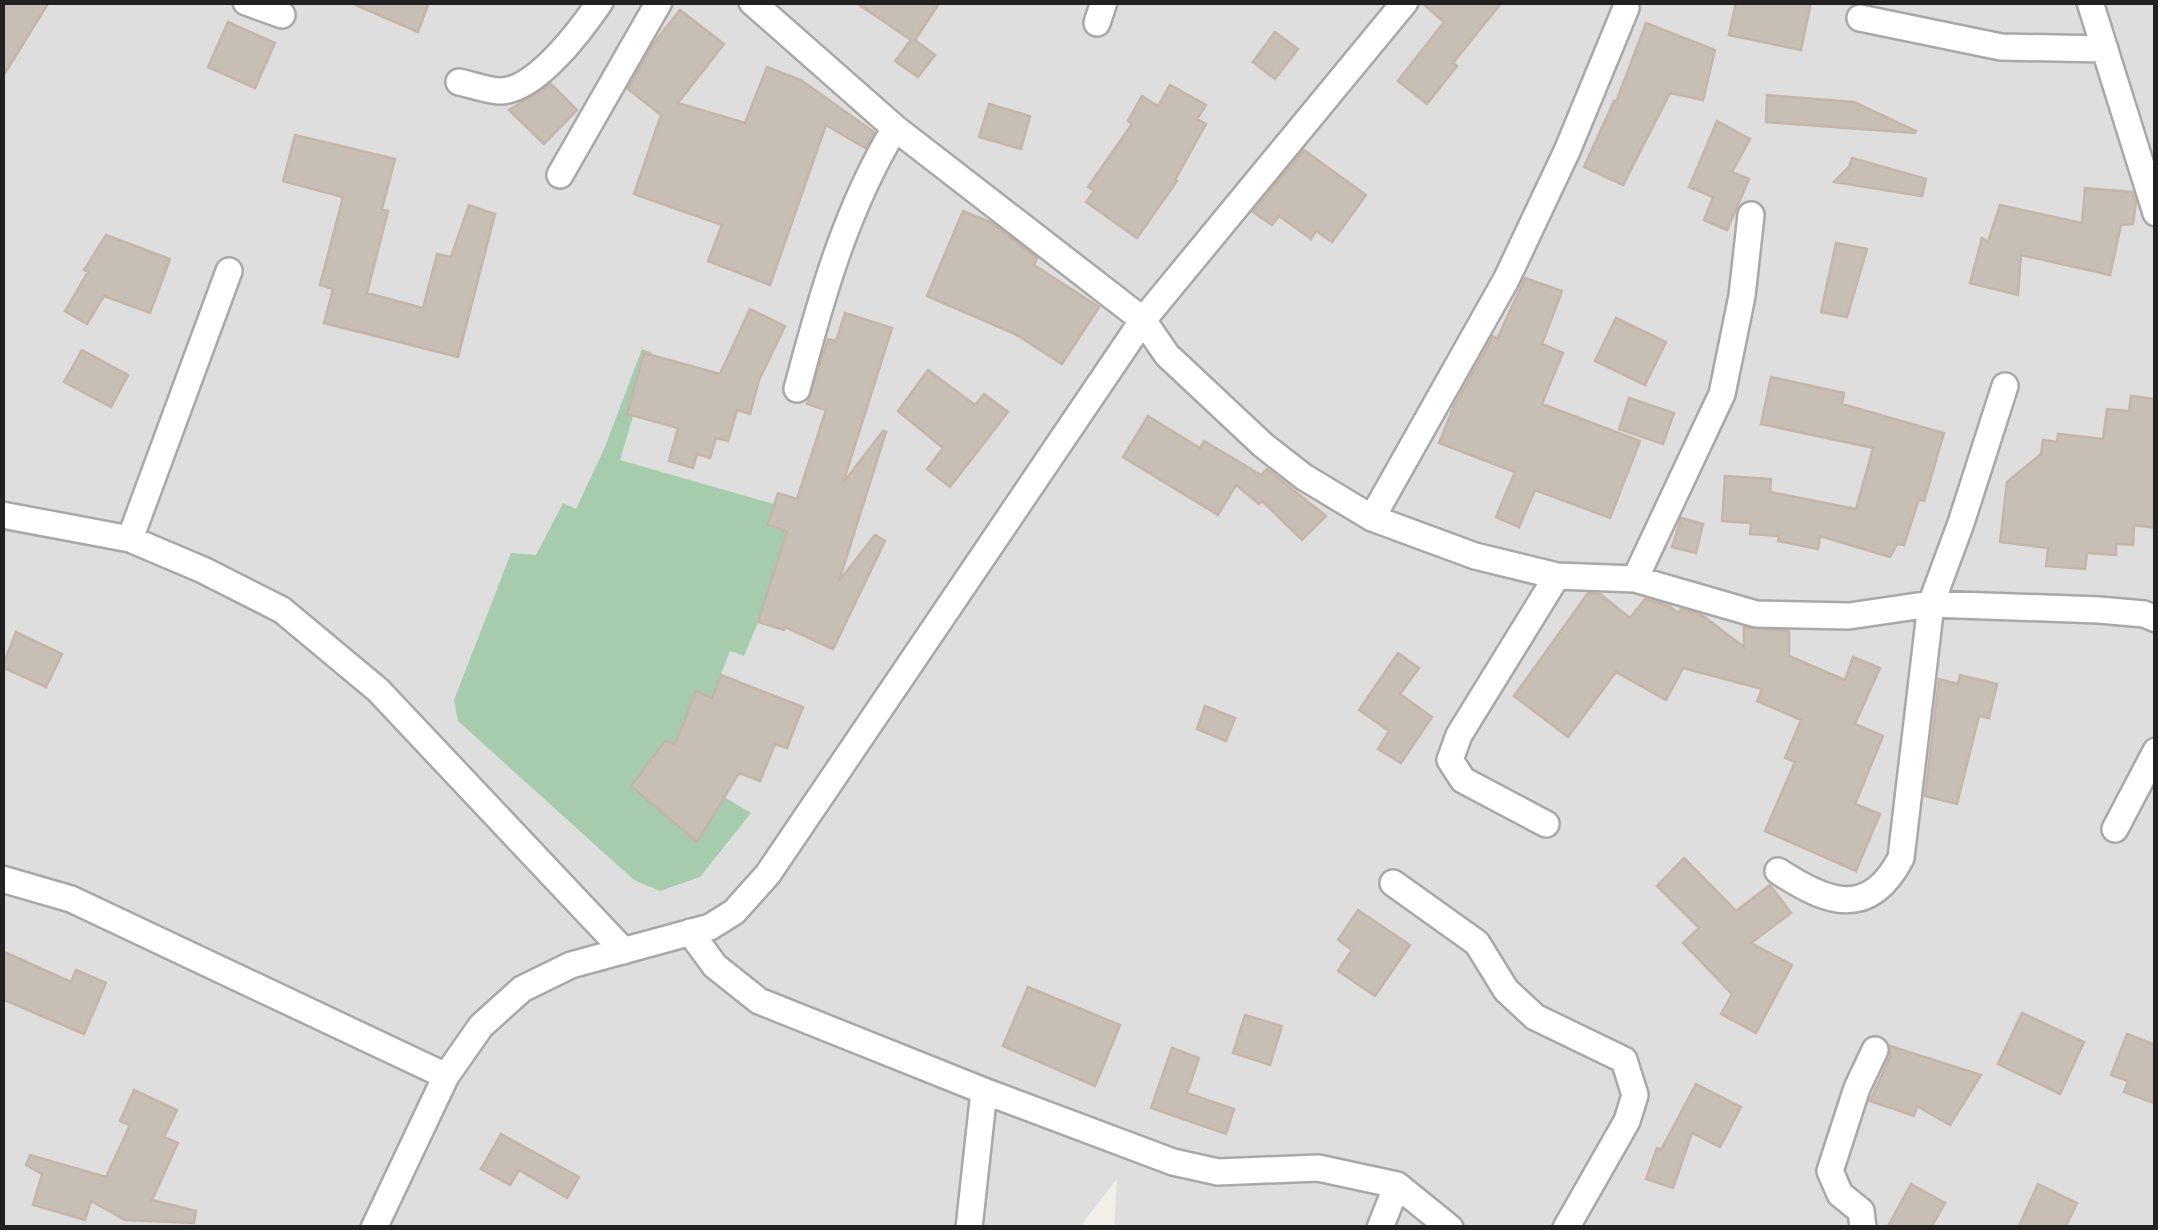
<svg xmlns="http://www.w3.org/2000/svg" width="2158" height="1230" font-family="'Varela Round',sans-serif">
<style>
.residential{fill:#dfdede}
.cemetery{fill:#a7ccad}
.building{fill:#c7beb6;stroke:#c5b5a9;stroke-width:2.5}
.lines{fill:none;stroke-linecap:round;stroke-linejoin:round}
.street-casing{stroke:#a8a8a8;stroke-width:30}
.street{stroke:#fff;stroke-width:25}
</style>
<rect width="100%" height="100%" fill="#f2efe8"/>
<!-- residential -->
<path class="residential" d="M2,3H2155V1227H1114L1117,1179L1079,1228L3,1227Z"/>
<!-- cemetery -->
<path class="cemetery" d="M642,349L652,353L620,460L774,504L768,525L787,531L758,622L744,656L730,651L712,698L696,692L675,744L724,797L751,813L700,877L660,891L634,880L458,721L454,700L511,553L536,555L563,503L576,509L605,447Z"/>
<!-- building -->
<path class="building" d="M2,2H49L2,78Z
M349,2H429L418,32Z
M855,2H940L915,40L935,55L918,77L895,61L911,40Z
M1421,2H1502L1453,63L1457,66L1427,104L1398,81L1444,22Z
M1736,2H1811L1801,50L1729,35Z
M680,10L724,44L678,103L745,123L767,67L801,80L874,132L865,148L826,125L770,285L708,261L722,225L634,194L661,115L628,89L654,43Z
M228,22L275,43L255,88L208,67Z
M1646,23L1715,50L1703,100L1670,93L1623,185L1584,167L1614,101L1616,102Z
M1275,32L1298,49L1275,79L1253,62Z
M551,84L577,110L544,144L509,110Z
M1170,85L1206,105L1197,119L1206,124L1175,180L1177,181L1137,238L1086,202L1094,191L1088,187L1132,124L1128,121L1142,96L1158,106Z
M1767,95L1854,102L1916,131L1915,133L1766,122Z
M989,104L1030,116L1021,149L979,137Z
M1717,121L1750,139L1732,172L1749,179L1727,230L1704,220L1713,197L1689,187Z
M295,135L395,159L382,209L388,211L367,293L423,308L437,254L451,257L469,205L495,214L458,357L324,323L333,289L320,285L343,197L283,181Z
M1304,150L1366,195L1332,242L1316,231L1311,239L1279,216L1272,225L1253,212Z
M1852,158L1926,179L1922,196L1834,182L1849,167Z
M2085,188L2132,192L2136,202L2133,224L2121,225L2110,275L2021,255L2018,295L1970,283L1982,238L1988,242L2000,205L2082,223Z
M963,211L990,222L1037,258L1034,265L1099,307L1062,364L1015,334L927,296Z
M106,235L170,259L150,313L104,296L87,324L65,311L88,272L84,270Z
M1836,243L1867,249L1847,317L1821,312Z
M1525,278L1562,291L1542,344L1563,353L1542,404L1640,441L1610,518L1535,490L1519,527L1496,517L1515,472L1439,443L1454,406L1493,336L1497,339Z
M750,309L785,326L759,380L750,414L737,410L728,441L716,438L710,458L697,454L693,468L669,461L678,428L627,414L644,353L720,374Z
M845,313L892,328L843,483L883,431L886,432L839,581L875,535L885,541L833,649L785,627L784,630L758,622L787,531L768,525L778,493L797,499L826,410L807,404L828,339L836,341Z
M1616,318L1666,342L1645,385L1595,361Z
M82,350L128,375L111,407L64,382Z
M928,370L975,405L984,394L1008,412L950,487L927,469L943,448L898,411Z
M1771,377L1844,393L1842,404L1944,433L1924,501L1919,499L1904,545L1897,544L1890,557L1820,536L1818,549L1778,541L1779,536L1750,534L1751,523L1722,521L1725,476L1771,479L1770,492L1856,509L1873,448L1761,424Z
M2131,396L2156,399V528L2134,525L2133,545L2116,544V555L2087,553L2085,569L2046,566L2048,548L2000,542L2007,482L2041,454L2043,440L2057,442L2058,434L2103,439L2107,409L2129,411Z
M1629,398L1674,413L1663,444L1619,429Z
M1148,416L1200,448L1204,441L1261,475L1267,469L1326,516L1302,540L1262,501L1259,504L1236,485L1218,515L1123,457Z
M1681,518L1703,524L1696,553L1672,547Z
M1588,593L1600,594L1630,618L1645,599L1669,606L1678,613L1681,609L1703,616L1744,647V627L1789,631V656L1845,680L1853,657L1880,668L1855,724L1883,736L1855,804L1880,814L1856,871L1765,831L1795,762L1785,758L1801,720L1757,701L1762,689L1683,668L1666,700L1616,672L1568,737L1514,696Z
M16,632L62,654L46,687L2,667Z
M1398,653L1419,668L1400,694L1432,717L1401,763L1378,749L1389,731L1359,710Z
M721,675L803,707L787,748L775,744L760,781L739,773L697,842L631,786L665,741L675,744L696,691L712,698Z
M1960,675L1997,684L1989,718L1979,716L1957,804L1925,796L1939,679L1958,684Z
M1205,706L1235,718L1226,741L1197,729Z
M1684,858L1736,911L1770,885L1791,913L1751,943L1792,965L1756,1033L1721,1014L1732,994L1683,943L1699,928L1657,886Z
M1358,910L1410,945L1375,996L1338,971L1352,950L1338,940Z
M2,951L71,982L76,970L106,983L84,1034L2,999Z
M1028,987L1120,1025L1095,1086L1003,1046Z
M2022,1013L2084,1042L2060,1094L1998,1064Z
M1245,1015L1282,1026L1270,1065L1233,1053Z
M2127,1034L2156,1045V1104L2124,1092L2128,1081L2111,1075Z
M1890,1046L1981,1075L1950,1125L1917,1106L1914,1116L1870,1101L1890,1057Z
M1172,1048L1199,1058L1187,1093L1234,1109L1226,1134L1151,1108Z
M1696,1084L1741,1107L1720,1147L1692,1133L1673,1188L1646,1179L1657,1148L1661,1150Z
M134,1090L177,1110L164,1137L178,1143L152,1200L196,1211L194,1223L125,1220L91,1201L85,1220L33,1205L42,1174L26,1165L30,1155L106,1177L130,1125L120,1121Z
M501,1134L579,1177L567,1198L519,1170L510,1185L481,1169Z
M1911,1184L1945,1203L1931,1228H1887Z
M2038,1184L2077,1203L2065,1228H2018Z"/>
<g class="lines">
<!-- street casing -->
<g class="street-casing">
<path id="street" d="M246,2L282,15
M752,2L895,128L1143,320L1167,355L1263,445L1304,477L1372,518L1475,556L1557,576L1635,579L1756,614L1849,616L1931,604L2099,610L2144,614L2156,619
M2090,2L2156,213
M1860,18L2001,47L2105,49
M1097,23L1104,2
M459,82C472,85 486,90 499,91C535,92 581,30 600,2
M560,175L659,2
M797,389C821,298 846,209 895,128
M2,515L130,539L203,570L282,610L378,690L624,951
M1372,518L1506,280L1567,151L1626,8
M130,539L229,271
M1635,579L1722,394L1742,296L1751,215
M1546,824L1463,780L1450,760L1459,735L1557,576
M2115,829L2156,751
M1778,871C1828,904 1869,919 1901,858L1931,604L1961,523L2005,386
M2,879L71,899L446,1076
M1393,883L1477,943L1506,990L1535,1017L1624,1060L1635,1095L1627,1121L1566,1228
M690,932L715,966L759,1001L984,1091L1173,1162L1218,1172L1318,1168L1397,1185L1450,1228
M374,1228L446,1076L481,1026L522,989L571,965L710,927L734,912L768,874L1143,320L1405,2
M969,1228L984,1091
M1380,1228L1397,1185
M1863,1228L1861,1211L1840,1194L1830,1171L1857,1088L1875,1050"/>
</g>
<!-- street -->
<use href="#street" class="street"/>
</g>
<!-- border -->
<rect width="2158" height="1230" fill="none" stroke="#212121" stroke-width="10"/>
</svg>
